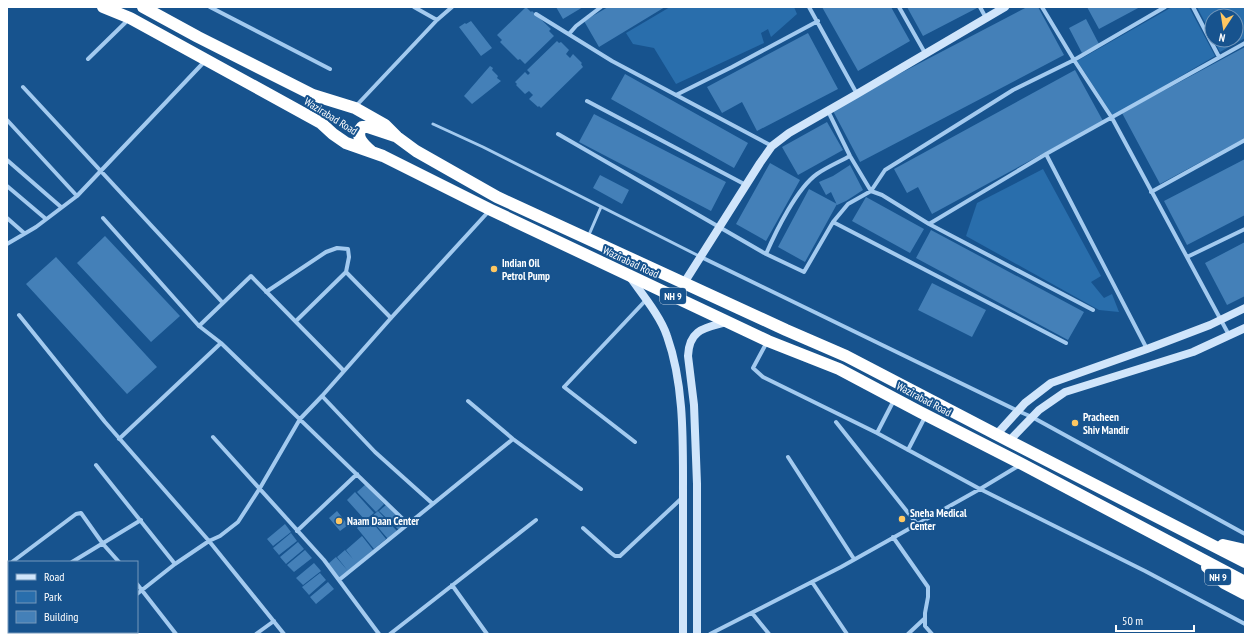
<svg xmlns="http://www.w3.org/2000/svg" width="1252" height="641" font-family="'PT Sans Narrow',sans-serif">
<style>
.green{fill:#296eac}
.building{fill:#4480b8}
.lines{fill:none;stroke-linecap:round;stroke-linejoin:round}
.lane{stroke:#a3caef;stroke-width:3}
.street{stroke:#a3caef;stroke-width:4}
.secondary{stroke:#d0e5fb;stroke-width:8}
.highway{stroke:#fff;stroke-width:12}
.poi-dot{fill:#ffc761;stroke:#17538e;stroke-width:1.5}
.labels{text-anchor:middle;stroke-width:4;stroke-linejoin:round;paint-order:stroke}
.shield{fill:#17538e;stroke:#b9cbdd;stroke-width:1}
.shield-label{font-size:10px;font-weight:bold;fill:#fff}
.street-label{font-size:11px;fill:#fff;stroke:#17538e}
.poi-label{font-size:11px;font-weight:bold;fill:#fff;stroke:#17538e;text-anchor:start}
</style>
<rect width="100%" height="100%" fill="#17538e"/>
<!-- green -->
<path class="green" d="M670,7H794L797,14L771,37L768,29L761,33L764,43L676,84L654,48L633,44L626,33Z
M1172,7H1189L1215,56L1113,116L1077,61Z
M1197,7H1245V38L1220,52L1214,40H1236V16H1212V36Z
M1043,169L1101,276L1091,282L1104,298L1112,294L1119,312L1099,310L966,236L977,203Z"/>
<!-- building -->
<path class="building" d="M526,7L531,12L532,11L551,29L549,31L554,36L525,64L520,59L518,60L500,42L502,40L497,35Z
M556,7H583L563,19Z
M608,7H665L599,47L584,21Z
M822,7H891L910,41L858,71Z
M907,7H976L977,8L923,36Z
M1027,7H1038L1064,55L860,162L832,109Z
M1087,7H1140L1099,29Z
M1086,19L1099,44L1082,53L1069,28Z
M471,21L492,48L481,56L459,27L465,23L466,24Z
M808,33L838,89L757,131L742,102L722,113L707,87Z
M557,41L559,43L561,42L569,50L566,54L570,58L573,54L582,63L581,64L583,67L541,108L539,106L538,107L529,99L533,95L529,91L525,94L516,85L517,84L515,82L525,72L528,75L530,73L527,70Z
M1245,47V138L1160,184L1122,113Z
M490,66L493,68L492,70L498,76L497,78L501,81L472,104L464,96Z
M1075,70L1103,121L932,214L918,187L907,193L894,169Z
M625,74L748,143L734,168L611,99Z
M594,114L726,182L711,211L579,142Z
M827,122L843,150L798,175L782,147Z
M1245,159V215L1187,245L1164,201Z
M770,163L800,180L766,241L736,224Z
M850,165L863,190L846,201L837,205L831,192L826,195L819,182L833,176Z
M600,175L629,190L622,204L593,188Z
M809,189L837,204L805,262L778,247Z
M866,197L924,229L910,253L852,221Z
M931,230L1084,312L1068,340L916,258Z
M105,236L180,316L151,342L77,263Z
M1245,242V296L1227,305L1205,263Z
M56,257L157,367L127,394L26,284Z
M932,283L986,310L972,337L918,310Z
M366,484L384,504L376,512L357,492Z
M355,492L374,513L365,520L347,500Z
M386,505L405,524L399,530L379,511Z
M337,511L348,525L340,531L329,518Z
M378,511L397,531L388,539L370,518Z
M369,518L386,539L374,549L357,528Z
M285,524L291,532L273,546L267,539Z
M291,533L297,541L279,555L273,548Z
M362,536L373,550L348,571L337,557L345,550L353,559L346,550Z
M298,542L304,549L286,564L280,557Z
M305,550L312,558L294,572L287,565Z
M336,557L348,571L339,578L328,564Z
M314,563L321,571L303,585L296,578Z
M320,573L326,580L309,595L302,587Z
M328,582L334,589L316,604L310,597Z"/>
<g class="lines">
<!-- lane -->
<path class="lane" d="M433,124L483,147L699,256
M588,237L601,207"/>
<!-- street -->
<path class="street" d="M210,7L330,69
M414,7L437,20
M809,7L857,94
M899,7L925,53
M980,7L986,18
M1042,7L1074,60L1112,118L1229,335
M1193,7L1219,57
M536,14L612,61L772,146
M569,34L576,26L601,7
M88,59L129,19
M23,87L223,303
M676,95L732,67L818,21
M587,101L746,185
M355,107L437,20L452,7
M828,111L850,156L871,191L882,195L929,224L1093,310
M7,120L77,196
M558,134L766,254L804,272L833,222L848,204L871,191L885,170L1013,90L1074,60L1165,7
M1046,154L1147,349
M7,160L61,207
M7,186L46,219
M1151,192L1245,140
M7,218L24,233
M103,218L199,326L221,343L408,524
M833,222L1066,343
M929,224L1046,154L1245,43
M7,244L36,227L77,196L205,61
M766,254C776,231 797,188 817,174C827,167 839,162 850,156
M701,257L1018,411L1032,417L1245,534
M1187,257L1245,229
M346,272L391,318
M266,292L326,252L337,248L348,249L349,257L346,272L296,321
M19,315L105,422L209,541L284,634
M199,326L251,276L344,371
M767,342L753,368L763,377L877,433L980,489L1145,571L1245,624
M322,396L375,452L433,504
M468,401L513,439L581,489
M836,422L917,524
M877,433L894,400
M213,437L324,560L379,634
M119,439L221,343
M635,442L564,387L646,300
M908,450L925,417
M788,457L854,559
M96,465L175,564
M583,528L611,553L615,556H620L683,497
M297,531L357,474
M893,537L928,587V597L925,613V626L932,634
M12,562L76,514L81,513L103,544L119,562
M72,562L141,520
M7,566L9,564
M339,580L513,439
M7,582L9,585
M812,582L847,634
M137,584L176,634
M452,585L487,634
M137,594L175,564L209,541L220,536L238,522L260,488L300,419L322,396L391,318L489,211
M7,601L9,600
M752,613L769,634
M44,632L45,634
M80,634L83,632
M256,634L274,621
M390,634L536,520
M710,634L841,567L980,489L1020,465
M908,634L924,619"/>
<!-- secondary -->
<path class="secondary" d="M630,277C642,294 661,317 667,336C684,384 683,438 683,489C683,537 683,586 683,634
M684,283L760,163L772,146L789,133L857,94L1005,7
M997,434L1025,403L1051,383L1147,349L1210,325L1245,308
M1009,441L1039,410L1065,392L1193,352L1245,328
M697,634V484L694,405L688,356C689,329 705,328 727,322"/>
<!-- highway -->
<path class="highway" d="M103,7L130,18L321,123L333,134L346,143L383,156L491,210L768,341L839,369L920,412L1022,464L1245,582
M143,7L198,37L313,95L355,108L385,125L397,137L416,151L497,197L786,330L846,356L1009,441L1245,562
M371,151C364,145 354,136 362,127H368L395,136
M1223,545L1245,550
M1207,567L1224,583L1245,594"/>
</g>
<!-- markers -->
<g class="poi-dot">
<circle cx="494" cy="269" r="4"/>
<circle cx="1075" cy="423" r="4"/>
<circle cx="902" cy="519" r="4"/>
<circle cx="339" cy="521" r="4"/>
</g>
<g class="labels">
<!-- shield labels -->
<g class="shield">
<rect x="660" y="288" width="26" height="16" rx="3"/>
<rect x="1205" y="569" width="26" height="16" rx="3"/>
</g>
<g class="shield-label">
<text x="673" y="300">NH 9</text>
<text x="1218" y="581">NH 9</text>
</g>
<!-- street labels -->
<g class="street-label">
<text transform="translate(331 116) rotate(32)" y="4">Wazirabad Road</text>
<text transform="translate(631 262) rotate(25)" y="4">Wazirabad Road</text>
<text transform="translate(924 399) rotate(28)" y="4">Wazirabad Road</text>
</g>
<!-- poi labels -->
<g class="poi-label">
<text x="502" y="267">Indian Oil<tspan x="502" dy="13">Petrol Pump</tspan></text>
<text x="1083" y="421">Pracheen<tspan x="1083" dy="13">Shiv Mandir</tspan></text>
<text x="910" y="517">Sneha Medical<tspan x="910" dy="13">Center</tspan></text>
<text x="347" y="525">Naam Daan Center</text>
</g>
</g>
<!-- border -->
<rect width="1252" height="641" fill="none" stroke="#ffffff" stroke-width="16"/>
<!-- legend -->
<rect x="8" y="561" width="130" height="72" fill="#17538e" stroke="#7498bb"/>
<rect x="16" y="574" width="20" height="6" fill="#d0e5fb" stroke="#7498bb"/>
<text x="44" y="581" font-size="12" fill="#ffffff">Road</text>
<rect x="16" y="591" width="20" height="12" fill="#296eac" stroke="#7498bb"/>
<text x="44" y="601" font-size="12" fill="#ffffff">Park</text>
<rect x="16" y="611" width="20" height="12" fill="#4480b8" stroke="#7498bb"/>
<text x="44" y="621" font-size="12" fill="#ffffff">Building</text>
<!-- north arrow -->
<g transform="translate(1224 28) rotate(192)"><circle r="19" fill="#17538e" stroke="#7498bb"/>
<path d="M0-3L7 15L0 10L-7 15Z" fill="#ffc761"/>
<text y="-6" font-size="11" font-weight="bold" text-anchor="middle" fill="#ffffff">N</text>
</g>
<!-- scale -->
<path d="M1116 625v6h78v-6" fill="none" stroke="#ffffff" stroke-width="2"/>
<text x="1122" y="625" font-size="12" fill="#ffffff" stroke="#17538e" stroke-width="3" paint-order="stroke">50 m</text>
</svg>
